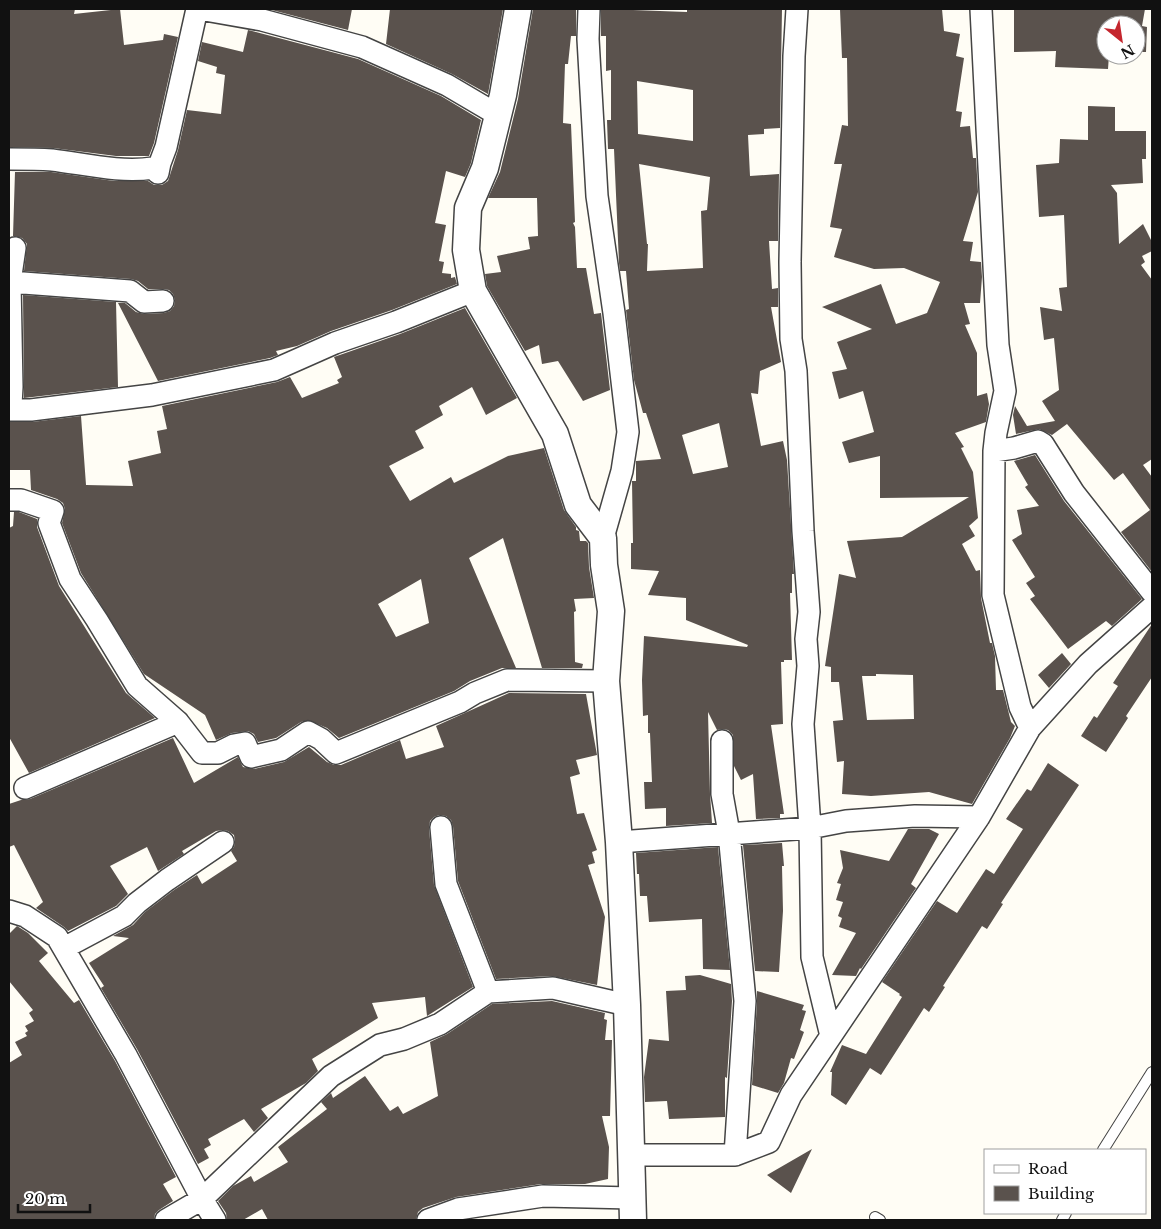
<svg xmlns="http://www.w3.org/2000/svg" width="1161" height="1229" font-family="'Libre Baskerville',serif">
<style>
.building{fill:#5a524d;fill-rule:evenodd}
.lines{fill:none;stroke-linecap:round;stroke-linejoin:round}
.service-casing{stroke:#444;stroke-width:12}
.minor-casing{stroke:#444;stroke-width:24}
.tertiary-casing{stroke:#444;stroke-width:29}
.service{stroke:#fff;stroke-width:10}
.minor{stroke:#fff;stroke-width:21}
.tertiary{stroke:#fff;stroke-width:26}
</style>
<rect width="100%" height="100%" fill="#fffdf5"/>
<!-- building -->
<path class="building" d="M9,9H75L74,14L120,9L124,45L163,40L164,34L178,37L154,143L149,156H116L53,148L9,147Z
M268,9H352L348,30Z
M390,9H503L488,94L452,74L386,44Z
M533,9H576V36H571L568,64H565L563,123L571,124L575,222L573,223L575,227L577,268H586L594,314L601,313L610,390L583,401L558,361L542,364L539,345L525,351L487,286L485,274L501,272L497,256L530,249L528,237L538,236L537,198H488L500,172L518,99Z
M601,9H633V10L687,12V9H782L780,128L764,129V134L748,135L750,176L779,174L778,241H769L772,289L778,288V307H771L781,362L760,371L758,394L751,393L761,446L783,441L787,460L794,574H792V593H790L792,660H784V662H781L783,724L771,725L784,814H780V818L756,819L753,774L741,780L734,766L733,735L728,730L722,729L717,730L708,712L710,794L712,823L666,826V808L645,809L644,782H652L650,733H648V715L643,716L642,680L644,636L747,647L748,645L686,620V598L648,595L659,571L631,569V543H633L632,481H636V461L661,459L646,413H643L634,380L626,310L629,309L626,271H620L619,263L614,149H608L607,120H611V70L606,71V36H601ZM637,81L693,90V141L638,134ZM639,164L710,177L707,210L701,211L703,268L647,271L648,244H647ZM719,423L728,467L693,474L682,435Z
M840,9H942L944,31L960,34L956,56L964,58L956,111L962,112L960,127L970,126L973,158H976L978,192L963,241L973,242L970,261L981,262L982,277L980,303H964L970,324L965,325L977,353V396L987,393L989,404L986,422L955,433L964,447L961,448L973,472L978,518L969,526L975,536L962,544L976,571L980,570L981,598L990,643H992L995,656L996,690H1003L1011,722L1015,726L1010,738L972,804L929,792L871,796L842,794L844,761L837,762L833,721L843,720L839,682H831V667L825,666L839,574L856,578L847,541L902,537L969,497L880,498V456L849,463L842,442L874,432L863,391L839,399L832,372L847,369L837,342L872,329L822,307L881,284L896,324L927,313L940,282L904,268L874,269L834,257L842,229L830,227L842,164H834L842,125L848,126L847,58H842ZM876,674L913,675L914,719L867,720L862,676H876Z
M1014,9H1145L1142,26L1147,27L1146,52H1136V25H1106V55H1109L1108,69L1055,67L1056,51L1014,52Z
M248,30L358,59L441,96L481,120L471,163L465,177L446,171L435,223L446,225L439,261L444,262L442,273L451,274V278L455,277L457,284L392,310L331,331L297,346L276,351L278,355L270,358L158,381L118,303H125L136,312L144,314L164,313L170,311L174,306L175,300L173,294L169,290L163,289H148L138,281L131,279L24,271L27,244L22,238L13,236L15,172H51L114,181H148L154,185H162L168,181L170,175L178,150L187,110L221,114L225,75L216,73L217,67L198,61L202,42L243,52Z
M1088,106L1115,107V131H1146V159H1142L1143,183L1111,185L1117,193L1119,244L1143,224L1152,242V251L1142,256L1145,262L1141,265L1152,280V459L1143,465L1152,477V572L1121,532L1150,510L1123,473L1114,480L1067,424L1052,435L1039,429L1016,434L1013,415L1015,406L1027,426L1055,421L1042,401L1059,390L1054,338L1044,340L1040,307L1062,311L1059,288L1067,287L1064,215L1039,217L1036,165L1059,163L1060,139L1088,140Z
M23,295L116,302L118,387L24,398Z
M465,308L517,398L486,415L472,387L439,406L443,415L415,431L424,448L389,466L410,501L451,477L454,483L508,456L544,448L564,510L576,527V530L579,531L580,541H586L588,543L589,567L594,598L574,599L576,611L574,612L575,662L583,664L582,668H542L503,538L469,558L516,668H502L470,681L454,691L339,738L327,728L308,720L301,722L276,738L258,742L254,734L248,731L232,733L216,740L205,715L144,674L81,573L62,523L65,509L63,503L57,499L31,490L30,470H9V422H32L81,416L86,485L133,486L128,461L161,453L157,431L167,429L162,406L277,382L290,377L302,398L339,383L337,380L342,377L334,357L400,334ZM421,579L429,623L396,637L378,604Z
M1035,455L1064,501L1142,599L1112,626L1106,621L1068,649L1030,599L1035,596L1026,583L1035,577L1012,540L1022,534L1017,510L1039,506L1025,487L1028,485L1014,461Z
M14,512H19L37,519V527L59,586L126,693L155,718L29,773L9,737V528L13,526Z
M1152,624V677L1126,716L1128,718L1106,752L1081,736L1094,716L1097,718L1118,686L1113,683Z
M1062,653L1071,664L1049,688L1038,675Z
M509,693L586,694L597,755L576,760L580,774L570,777L577,814L584,813L597,850L592,852L595,863L588,865L605,917L597,985L552,976L496,979L458,881L453,826L451,820L446,816L439,815L434,817L430,821L429,828L434,885L473,987L427,1016L425,997L372,1003L378,1018L312,1059L318,1071L306,1083L261,1109L268,1118L254,1132L244,1119L208,1139L211,1145L204,1149L209,1158L198,1164L137,1049L101,988L104,986L89,963L129,938L113,936L133,925L145,912L174,890L197,875L202,884L237,861L231,851L234,847L235,842L234,835L228,831L223,830L216,831L182,851L184,854L158,871L147,847L110,866L128,894L116,906L68,931L64,927L36,908L43,902L14,845L9,847V804L21,800L30,799L173,738L194,783L238,757L243,767L254,769L284,762L309,747L327,762L334,765H341L400,740L406,759L444,747L436,726Z
M1048,763L1079,785L1001,903L1003,904L987,929L982,926L943,986L945,987L929,1012L924,1008L881,1075L870,1068L846,1105L831,1095L832,1072H830L842,1045L866,1054L902,997L899,995L900,994L882,982L937,901L957,913L986,869L994,874L1023,829L1006,819L1027,789L1031,791Z
M908,829H929L939,834L911,884L916,888L861,969L860,968L856,976L832,975L856,933L839,927L842,918L838,916L843,902L836,900L841,884L837,883L843,868L840,850L889,861Z
M782,843L784,866H782L783,911L779,972L755,971L743,845Z
M718,847L730,970L703,969L702,919L649,922L647,896H640L639,874H637L636,853Z
M17,926L28,933L48,953L39,961L74,1003L79,1000L115,1061L176,1177L163,1184L173,1201L159,1210L155,1214L154,1220H9V1063L22,1055L15,1042L27,1036L25,1033L28,1031L25,1026L34,1021L29,1013L33,1010L9,981V934Z
M700,975L731,984L732,1001L727,1078L725,1077V1117L669,1119L667,1101L645,1102L644,1077L649,1039L669,1041L666,991L686,990L685,976Z
M757,991L804,1005L802,1010L806,1011L800,1030L804,1032L794,1059L791,1058L784,1083L778,1093L752,1085L757,1002Z
M552,1001L605,1013L604,1019L607,1020L605,1040H612L610,1116H602L609,1147L608,1179L585,1184H541L456,1197L423,1208L418,1212L416,1220H268L262,1209L243,1220H227L226,1213L218,1201L233,1186L251,1176L254,1182L288,1162L278,1147L327,1109L321,1102L331,1093L333,1098L365,1076L390,1111L398,1106L403,1114L438,1096L430,1042L447,1034L492,1004Z
M812,1149L791,1193L767,1175Z"/>
<g class="lines">
<!-- service casing -->
<g class="service-casing">
<path id="service" d="M1103,1150L1152,1072
M875,1217L880,1220
M1062,1220L1066,1213"/>
</g>
<!-- minor casing -->
<g class="minor-casing">
<path id="minor" d="M199,9L262,20L362,47L447,85L498,115
M589,9L588,39L597,196L614,313L628,432L622,471L603,538
M797,9L794,56L790,262L791,339L796,371L803,531L809,612L806,639L808,666L803,724L810,828L812,957L831,1036
M981,9L998,345L1005,391L996,433L994,451L993,595L1020,707L1030,728
M9,159C23,159 38,159 52,160C85,164 120,173 153,168L158,173L160,163L166,147L197,9
M10,282L130,291L144,302L163,301
M9,409L11,405L12,387L10,282L15,248
M9,410H31L152,395L274,370L335,343L396,322L473,291
M994,451L1014,448L1038,441L1043,444L1074,493L1152,592
M9,500H21L53,511L49,523L70,579L97,620L137,686L178,722L202,753H218L234,745L245,743L251,757L281,750L308,732L321,739L336,753L460,702L475,693L507,680L606,681
M722,741V794L729,833L745,1001L735,1155
M25,788L178,722
M441,827L446,884L488,992
M619,842L810,828L846,821L915,816L979,817
M9,911L25,916L57,937L126,1055L202,1199L215,1220
M64,948L124,916L137,903L167,880L223,842
M631,1155H735L769,1142L791,1095L979,817L1030,728L1088,664L1152,607
M166,1220L202,1199L331,1076L380,1045L404,1039L440,1024L488,992L553,988L627,1005
M428,1220L458,1209L543,1196L632,1198"/>
</g>
<!-- tertiary casing -->
<g class="tertiary-casing">
<path id="tertiary" d="M518,9L503,95L485,168L468,208L466,250L473,291L555,434L578,505L603,538L604,565L611,611L606,681L619,842L627,1005L633,1220"/>
</g>
<!-- service -->
<use href="#service" class="service"/>
<!-- minor -->
<use href="#minor" class="minor"/>
<!-- tertiary -->
<use href="#tertiary" class="tertiary"/>
</g>
<!-- border -->
<rect width="1161" height="1229" fill="none" stroke="#111111" stroke-width="20"/>
<!-- legend -->
<rect x="984" y="1149" width="162" height="65" fill="#ffffff" stroke="#a0a0a0"/>
<rect x="994" y="1165" width="25" height="8" fill="#ffffff" stroke="#a0a0a0"/>
<text x="1028" y="1174" font-size="15" fill="#111111">Road</text>
<rect x="994" y="1186" width="25" height="15" fill="#5a524d" stroke="#a0a0a0"/>
<text x="1028" y="1199" font-size="15" fill="#111111">Building</text>
<!-- north arrow -->
<g transform="translate(1121 40) rotate(150)"><circle r="24" fill="#ffffff" stroke="#a0a0a0"/>
<path d="M0-4L9 19L0 12L-9 19Z" fill="#c4262e"/>
<text y="-8" font-size="14" font-weight="bold" text-anchor="middle" fill="#111111">N</text>
</g>
<!-- scale -->
<path d="M18 1204v8h72v-8" fill="none" stroke="#111111" stroke-width="2.5"/>
<text x="25" y="1204" font-size="15" fill="#111111" stroke="#ffffff" stroke-width="4" paint-order="stroke">20 m</text>
</svg>
